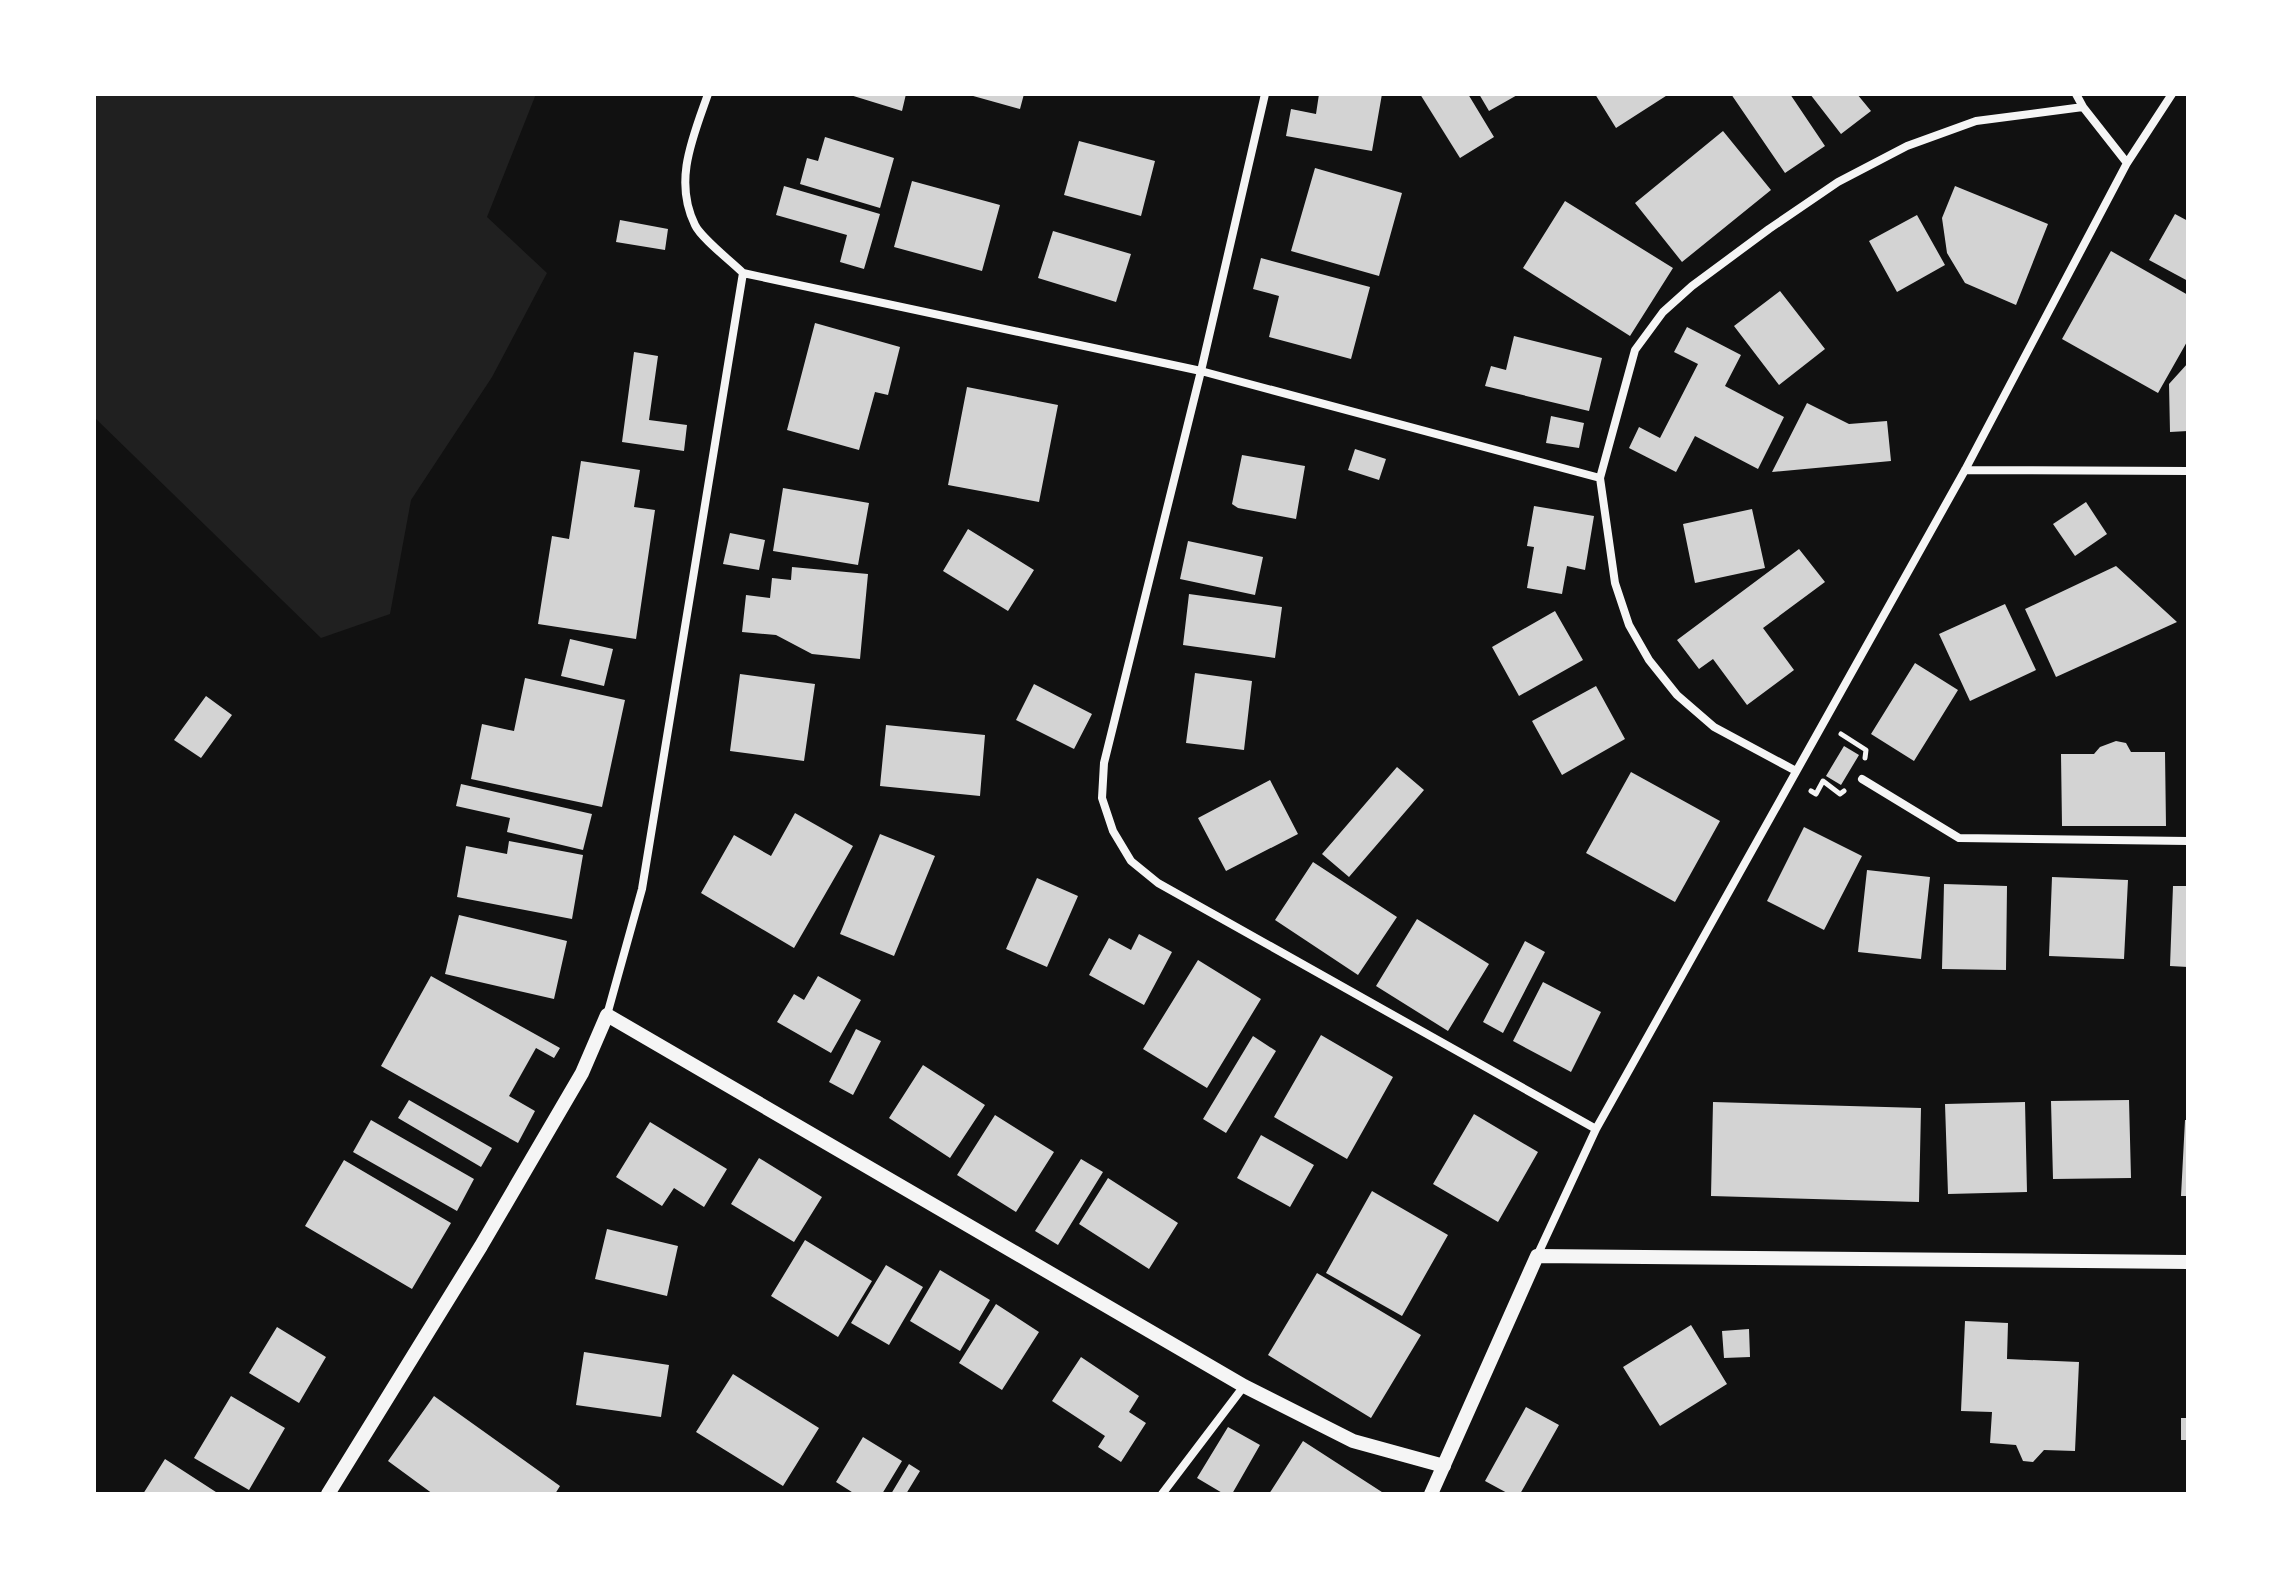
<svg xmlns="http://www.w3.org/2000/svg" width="2282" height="1588" font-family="'Archivo Narrow',sans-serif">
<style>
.green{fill:#202020}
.building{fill:#d3d3d3}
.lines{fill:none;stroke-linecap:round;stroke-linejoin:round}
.path{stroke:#f5f5f5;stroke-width:5}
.minor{stroke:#f5f5f5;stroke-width:8}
.tertiary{stroke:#f5f5f5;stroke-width:14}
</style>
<rect width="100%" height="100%" fill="#111"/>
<!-- green -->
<path class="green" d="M94,94H536L487,217L547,273L492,377L411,500L390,614L321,638L94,417Z"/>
<!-- building -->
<path class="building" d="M847,94H906L902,111Z
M966,94H1024L1020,109Z
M1319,94H1382L1372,151L1286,136L1291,109L1316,114Z
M1420,94H1468L1494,137L1460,158Z
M1479,94H1519L1489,111Z
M1595,94H1669L1616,128Z
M1731,94H1790L1825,146L1785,173Z
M1810,94H1857L1871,111L1841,134Z
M1723,131L1771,190L1682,262L1635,203Z
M825,137L894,158L880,208L800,184L807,158L818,161Z
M1079,141L1155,161L1141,216L1064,195Z
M1315,168L1402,193L1379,276L1291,251Z
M912,181L1000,205L982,271L894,247Z
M784,186L880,214L864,269L840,262L847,235L776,215Z
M1955,186L2048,224L2016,305L1965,283L1947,253L1942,218Z
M1565,201L1673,268L1630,336L1523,268Z
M2175,214L2188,221V281L2149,260Z
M1917,215L1945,265L1897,292L1869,241Z
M620,220L668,229L665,250L616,242Z
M1053,231L1131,254L1116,302L1038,278Z
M2111,251L2188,295V340L2158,393L2062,339Z
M1261,258L1370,287L1351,359L1269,337L1279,296L1253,289Z
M1780,291L1825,349L1779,385L1734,326Z
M815,323L900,347L888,395L875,392L859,450L787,430Z
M1687,327L1741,355L1725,386L1784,417L1758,469L1695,436L1676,472L1629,448L1639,427L1660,438L1698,364L1674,352Z
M1514,336L1602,358L1589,411L1485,386L1491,366L1506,370Z
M634,352L658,356L649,420L687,425L684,451L622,442Z
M2188,363V431L2170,432L2169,384Z
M967,387L1058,405L1039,502L948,485Z
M1807,403L1849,424L1887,421L1891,461L1772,472Z
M1551,416L1584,423L1579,448L1546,443Z
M1355,449L1386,459L1379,480L1348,470Z
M1242,455L1305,466L1296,519L1238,508L1232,504Z
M581,461L640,470L634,507L655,510L636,639L538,624L552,536L569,539Z
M783,488L869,503L858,565L773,551Z
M2086,502L2107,534L2075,556L2053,524Z
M1534,506L1594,516L1585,570L1567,566L1562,594L1527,588L1534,547L1527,546Z
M1752,509L1765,568L1695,583L1683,524Z
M968,529L1034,570L1008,611L943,571Z
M730,533L765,540L759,570L723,564Z
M1188,541L1263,557L1255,595L1180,579Z
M1799,549L1825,582L1763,628L1794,670L1747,705L1713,659L1699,669L1677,640Z
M2116,566L2177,622L2056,677L2025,609Z
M792,567L868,574L860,659L812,654L776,635L742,632L746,595L770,598L772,578L791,580Z
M1189,594L1282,607L1275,658L1183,645Z
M2005,604L2036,670L1970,701L1939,634Z
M1555,611L1583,660L1519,696L1492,647Z
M570,639L613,649L604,686L561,676Z
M1915,663L1958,690L1914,761L1871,734Z
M1195,673L1252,681L1244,750L1186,743Z
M740,674L815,684L804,761L730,751Z
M525,678L625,700L602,807L471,779L482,724L514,731Z
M1034,684L1092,714L1074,749L1016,720Z
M1596,686L1625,739L1562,775L1532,721Z
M206,696L232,715L201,758L174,740Z
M886,725L985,735L980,796L880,786Z
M2116,741L2126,743L2131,752H2165L2166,826H2062L2061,754H2094L2100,747Z
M1844,746L1859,755L1841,785L1826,776Z
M1397,767L1424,790L1349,877L1322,854Z
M1631,772L1720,821L1675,902L1586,853Z
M1270,780L1298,834L1226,871L1198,818Z
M461,784L592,814L583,850L507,832L510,818L456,806Z
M795,813L853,846L794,948L701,893L734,835L771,856Z
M1804,827L1862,856L1824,930L1767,901Z
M880,834L935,856L894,956L840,934Z
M509,841L583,855L572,919L457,897L466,846L507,854Z
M1313,862L1397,917L1358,975L1275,920Z
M1867,870L1930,877L1921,959L1858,952Z
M2052,877L2128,880L2124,959L2049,956Z
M1037,878L1078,896L1047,967L1006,949Z
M1944,884L2007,886L2006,970L1942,969Z
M2173,886H2188V967L2170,966Z
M459,915L567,941L554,999L445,974Z
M1417,919L1489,964L1448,1031L1376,986Z
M1139,934L1172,952L1144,1005L1089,975L1109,938L1131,950Z
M1525,941L1545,952L1503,1033L1483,1022Z
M1198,960L1261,999L1207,1088L1143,1049Z
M431,976L560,1048L554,1058L536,1048L509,1096L535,1111L518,1143L381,1066Z
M818,976L861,1000L831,1053L777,1022L794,994L804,1000Z
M1543,982L1601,1012L1571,1072L1513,1041Z
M856,1029L881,1041L853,1095L829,1082Z
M1321,1035L1393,1077L1347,1159L1274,1117Z
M1253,1036L1276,1051L1226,1133L1203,1119Z
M923,1065L985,1105L950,1158L889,1118Z
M409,1100L492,1148L481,1167L398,1118Z
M2129,1100L2131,1178L2053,1179L2051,1101Z
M1713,1102L1921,1108L1919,1202L1711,1196Z
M2025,1102L2027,1192L1948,1194L1945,1104Z
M1474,1114L1538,1152L1498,1222L1433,1184Z
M995,1115L1054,1152L1016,1212L957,1175Z
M371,1120L474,1179L457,1211L353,1152Z
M2185,1120H2188V1196H2181Z
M650,1122L727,1169L704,1207L674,1188L662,1206L616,1177Z
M1261,1135L1314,1165L1290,1207L1237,1178Z
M759,1158L822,1197L794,1242L731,1204Z
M1081,1159L1103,1172L1058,1245L1035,1231Z
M344,1160L451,1223L412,1289L305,1226Z
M1108,1178L1178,1223L1149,1269L1079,1224Z
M1372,1191L1448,1235L1402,1316L1326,1273Z
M607,1229L678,1246L667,1296L595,1279Z
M805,1240L872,1281L838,1337L771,1296Z
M886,1265L923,1287L889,1345L851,1323Z
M940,1270L990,1300L960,1351L910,1321Z
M1317,1273L1421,1335L1371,1418L1268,1355Z
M996,1304L1039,1332L1002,1390L959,1363Z
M1965,1321L2008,1323L2007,1359L2079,1362L2075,1451L2044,1450L2033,1462L2023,1461L2016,1445L1990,1443L1992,1412L1961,1411Z
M1691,1325L1727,1384L1660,1426L1623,1367Z
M277,1327L326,1357L299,1403L249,1373Z
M1749,1329L1750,1357L1724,1358L1722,1331Z
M584,1352L669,1365L661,1417L576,1405Z
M1081,1357L1139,1396L1129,1412L1146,1423L1121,1462L1098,1447L1105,1436L1052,1401Z
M733,1374L819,1428L783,1486L696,1432Z
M231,1396L285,1428L249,1490L194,1458Z
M434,1396L560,1486L555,1494H433L388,1461Z
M1526,1407L1559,1425L1520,1494H1509L1485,1481Z
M2181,1418H2188V1440H2181Z
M1228,1427L1260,1445L1232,1494H1224L1197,1478Z
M863,1437L902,1461L882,1494H855L836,1482Z
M1303,1441L1385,1494H1269Z
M165,1459L219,1494H143Z
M909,1464L920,1471L906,1494H891Z"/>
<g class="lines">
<!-- path -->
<path class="path" d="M1841,734L1866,750L1865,758
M1811,791L1816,794L1823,781L1840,794L1844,791"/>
<!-- minor -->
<path class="minor" d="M1265,94L1201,371L1104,763L1102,798L1113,831L1131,861L1158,883L1596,1129
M2076,94L2083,107L2127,163
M743,273L1201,371L1600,478
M1965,470L2188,471
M1796,771L1714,727L1677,695L1649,660L1629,625L1615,583L1600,478L1635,350L1663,312L1692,286L1769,229L1838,182L1907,146L1976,121L2083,107
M1862,779L1959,838L2188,841
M607,1015L642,889L743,273C732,262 701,238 695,225C673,181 693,137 708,94
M1537,1256L1596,1129L1965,470L2127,163L2172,94
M1162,1494L1244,1386"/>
<!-- tertiary -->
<path class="tertiary" d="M328,1494L481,1246L582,1073L607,1015L1244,1386L1353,1441L1444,1466
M1431,1494L1537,1256L2188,1262"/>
</g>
<!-- border -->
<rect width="2282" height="1588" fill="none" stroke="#ffffff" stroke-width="192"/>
</svg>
